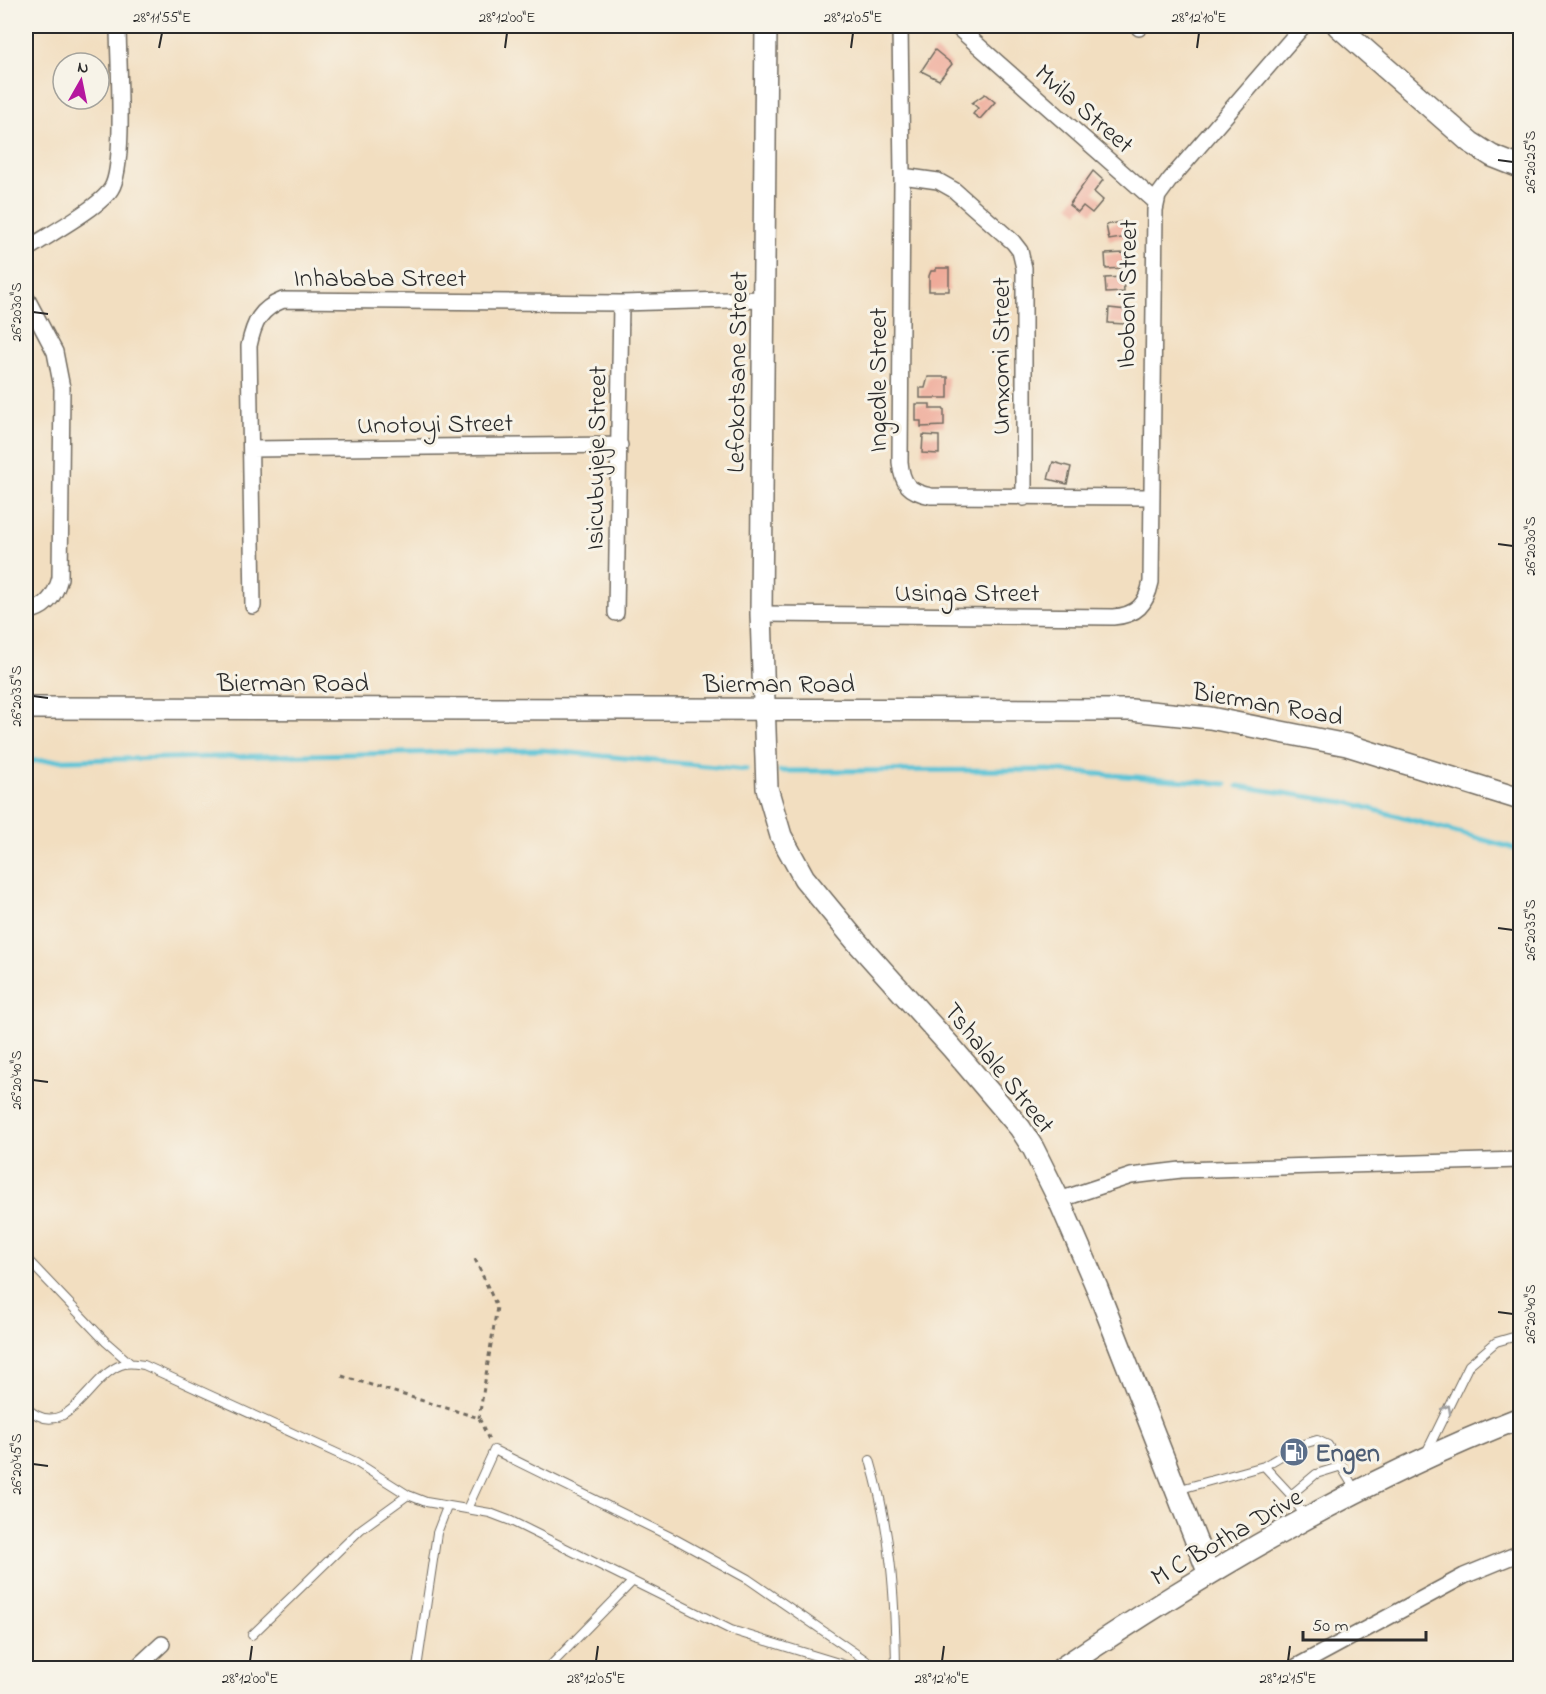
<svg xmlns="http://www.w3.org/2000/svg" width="1546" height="1694" font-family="'Indie Flower',sans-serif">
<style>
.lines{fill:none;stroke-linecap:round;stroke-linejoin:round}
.stream{stroke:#5ac3d6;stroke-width:5}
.building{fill:#efaa99}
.lane-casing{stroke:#716a5f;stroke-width:10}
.street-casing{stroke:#716a5f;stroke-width:18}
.secondary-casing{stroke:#716a5f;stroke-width:24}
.path{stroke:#716a5f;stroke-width:3;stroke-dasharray:4.5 4.5;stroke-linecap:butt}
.lane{stroke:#fff;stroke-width:8}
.street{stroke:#fff;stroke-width:15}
.secondary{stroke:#fff;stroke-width:21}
.oneway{stroke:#a0a0a0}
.ticks{fill:none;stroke:#2b2b2b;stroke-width:2}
.labels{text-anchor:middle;stroke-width:6;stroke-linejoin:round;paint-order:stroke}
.street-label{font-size:26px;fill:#2b2b2b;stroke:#f7f3e8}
.service-label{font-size:26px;font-weight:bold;fill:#4e5e75;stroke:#f7f3e8;text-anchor:start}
.neatline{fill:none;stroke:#2b2b2b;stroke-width:2}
.ticks-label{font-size:15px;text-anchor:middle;fill:#2b2b2b}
</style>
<rect width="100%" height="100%" fill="#f7f3e8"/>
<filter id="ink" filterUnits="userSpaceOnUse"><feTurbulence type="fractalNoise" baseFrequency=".0167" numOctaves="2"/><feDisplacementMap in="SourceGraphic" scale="12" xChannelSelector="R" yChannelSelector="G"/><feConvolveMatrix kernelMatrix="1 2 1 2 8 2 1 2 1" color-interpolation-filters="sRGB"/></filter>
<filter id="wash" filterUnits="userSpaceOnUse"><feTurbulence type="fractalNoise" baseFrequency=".008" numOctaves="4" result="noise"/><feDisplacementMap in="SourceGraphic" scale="24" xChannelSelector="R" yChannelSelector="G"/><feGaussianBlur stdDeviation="1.35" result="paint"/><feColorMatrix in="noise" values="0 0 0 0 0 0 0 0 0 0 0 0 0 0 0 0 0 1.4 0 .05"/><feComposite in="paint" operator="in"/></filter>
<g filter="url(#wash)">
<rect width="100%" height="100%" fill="#f2dec0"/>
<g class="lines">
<!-- stream -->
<path class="stream" d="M26,761L543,750L747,770
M780,771L1048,770L1226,784
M1238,786L1350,803L1520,850"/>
</g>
<g id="blocks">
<!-- building -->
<path class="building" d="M935,50L952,64L939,80L921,71Z
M985,94L995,102L980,119L973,114L978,108L972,103Z
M1093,171L1103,180L1094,192L1103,200L1092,213L1083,206L1078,212L1069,205Z
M1125,221L1128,237L1109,240L1106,225Z
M1124,253L1125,268L1106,269L1105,254Z
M936,268H949V291H929V276L931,271H936Z
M1123,277L1124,292L1106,293L1105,278Z
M1109,308L1127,310L1125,324L1108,323Z
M928,377H948V398H920V388H925Z
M916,404H930V409H944V426L921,427V421H916Z
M923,435L939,436V454L922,453Z
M1053,462L1071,467L1067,484L1048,479Z"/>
</g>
</g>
<g filter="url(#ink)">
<use href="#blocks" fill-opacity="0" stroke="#716a5f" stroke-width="1.5"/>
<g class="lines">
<!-- lane casing -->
<g class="lane-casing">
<path id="lane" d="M26,1258L106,1342L130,1363
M26,1407C66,1446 89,1376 121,1365C129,1362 136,1364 144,1365L356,1462L408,1495L426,1502L490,1513L511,1521L731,1630L855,1668
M1425,1455L1469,1365L1496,1342L1520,1335
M870,1460C891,1530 895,1596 896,1668
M1264,1466L1291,1495L1306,1518
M1177,1490L1264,1466L1300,1445L1317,1440L1328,1445L1356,1491
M1291,1495L1316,1474L1342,1466
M467,1509L494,1450L675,1539L748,1579L877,1668
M252,1635L361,1529L408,1495
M417,1668L437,1533L447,1507
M548,1668L632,1582"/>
</g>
<!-- street casing -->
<g class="street-casing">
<path id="street" d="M900,26L902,176L900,462C902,484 909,492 931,496L1150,497
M956,26L1156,202
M1139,28L1141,26
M902,176L938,181L954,190L1013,242L1020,251L1024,268V498
M26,250C46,236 99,208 111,189C126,167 118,58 118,26
M26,297L55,352L62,388L60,578C55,597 45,609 26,612
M251,449L620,445
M253,606L249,346C254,322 260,309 283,300L621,303L763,299
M616,613L621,303
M761,614L1113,617C1137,615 1146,605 1151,582L1155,210L1158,196L1169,181L1303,26
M1059,1200L1131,1176L1181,1170L1520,1160
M136,1668L162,1644
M1294,1668L1464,1576L1520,1553"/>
</g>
<!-- secondary casing -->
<g class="secondary-casing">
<path id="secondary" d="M766,26L761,614L767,788L781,836L804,878L856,941L952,1048L1020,1128L1033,1148L1059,1200L1097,1288L1209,1574
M1338,26L1470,142L1492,156L1520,167
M26,708L1131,710L1210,718L1347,745L1520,799
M1062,1668C1205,1572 1360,1480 1520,1418"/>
</g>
<!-- path -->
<path class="path" d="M475,1259L497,1307L479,1418
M342,1376L479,1418L489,1440"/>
<!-- lane -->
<use href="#lane" class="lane"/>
<!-- street -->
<use href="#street" class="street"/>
<!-- secondary -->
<use href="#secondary" class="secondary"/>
</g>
<!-- one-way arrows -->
<defs><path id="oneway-chevron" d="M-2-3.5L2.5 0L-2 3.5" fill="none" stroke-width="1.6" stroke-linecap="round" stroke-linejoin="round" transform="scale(1.5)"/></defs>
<use class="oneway" href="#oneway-chevron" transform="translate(1447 1409) rotate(-61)"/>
</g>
<!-- ticks -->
<path class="ticks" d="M159,48L162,33M505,48L507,33M851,48L853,33M1197,48L1199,33M1498,160L1513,162M33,312L48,314M1498,544L1513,546M33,696L48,698M1498,928L1513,930M33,1080L48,1082M1498,1312L1513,1314M33,1464L48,1466M250,1661L252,1646M596,1661L598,1646M942,1661L944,1646M1288,1661L1290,1646"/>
<!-- icons -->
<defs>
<g id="fuel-disc" transform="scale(1.5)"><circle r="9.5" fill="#5c6f8a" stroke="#f7f3e8"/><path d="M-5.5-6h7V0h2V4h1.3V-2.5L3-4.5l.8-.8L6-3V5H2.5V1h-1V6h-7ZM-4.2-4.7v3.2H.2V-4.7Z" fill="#fff"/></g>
</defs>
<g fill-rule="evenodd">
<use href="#fuel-disc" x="1294" y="1452"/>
</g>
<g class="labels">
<!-- street labels -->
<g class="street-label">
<text transform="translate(1085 108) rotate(41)" y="9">Mvila Street</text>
<text x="380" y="286">Inhababa Street</text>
<text transform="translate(1126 294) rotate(-89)" y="9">Iboboni Street</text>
<text transform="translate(1000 356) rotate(-90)" y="9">Umxomi Street</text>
<text transform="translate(736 372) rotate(-89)" y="9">Lefokotsane Street</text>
<text transform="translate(877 380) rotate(-90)" y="9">Ingedle Street</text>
<text transform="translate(435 423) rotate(-1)" y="9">Unotoyi Street</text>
<text transform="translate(595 458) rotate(-89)" y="9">Isicubujeje Street</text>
<text x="967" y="601">Usinga Street</text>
<text x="293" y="691">Bierman Road</text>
<text x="779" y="692">Bierman Road</text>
<text transform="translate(1268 703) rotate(10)" y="9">Bierman Road</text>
<text transform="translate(1000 1067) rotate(51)" y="9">Tshalale Street</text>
<text transform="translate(1226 1536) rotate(-30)" y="9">M C Botha Drive</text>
</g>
<!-- service labels -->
<g class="service-label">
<text x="1315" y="1461">Engen</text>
</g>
</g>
<!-- margin -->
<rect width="1546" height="1694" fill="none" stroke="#f7f3e8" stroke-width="66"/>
<!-- north arrow -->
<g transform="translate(81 81) rotate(9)"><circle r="28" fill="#f7f3e8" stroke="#a5a39c" stroke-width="1.5"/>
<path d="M0-4.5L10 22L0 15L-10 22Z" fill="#b5179e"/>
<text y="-9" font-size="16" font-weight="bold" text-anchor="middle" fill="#2b2b2b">N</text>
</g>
<!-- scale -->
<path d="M1303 1631v9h123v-9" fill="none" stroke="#2b2b2b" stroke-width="3"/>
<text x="1312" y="1631" font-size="18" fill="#2b2b2b" stroke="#f7f3e8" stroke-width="4.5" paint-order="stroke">50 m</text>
<rect x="33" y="33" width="1480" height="1628" class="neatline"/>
<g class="ticks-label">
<text x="162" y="22">28°11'55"E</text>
<text x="507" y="22">28°12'00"E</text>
<text x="853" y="22">28°12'05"E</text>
<text x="1199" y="22">28°12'10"E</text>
<text transform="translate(1530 162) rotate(-90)" y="5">26°20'25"S</text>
<text transform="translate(16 312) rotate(-90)" y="5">26°20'30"S</text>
<text transform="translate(1530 546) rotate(-90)" y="5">26°20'30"S</text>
<text transform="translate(16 696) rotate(-90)" y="5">26°20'35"S</text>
<text transform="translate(1530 930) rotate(-90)" y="5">26°20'35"S</text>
<text transform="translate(16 1080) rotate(-90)" y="5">26°20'40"S</text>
<text transform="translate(1530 1314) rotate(-90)" y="5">26°20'40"S</text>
<text transform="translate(16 1464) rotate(-90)" y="5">26°20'45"S</text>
<text x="250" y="1683">28°12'00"E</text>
<text x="596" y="1683">28°12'05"E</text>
<text x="942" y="1683">28°12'10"E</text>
<text x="1288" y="1683">28°12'15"E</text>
</g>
</svg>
